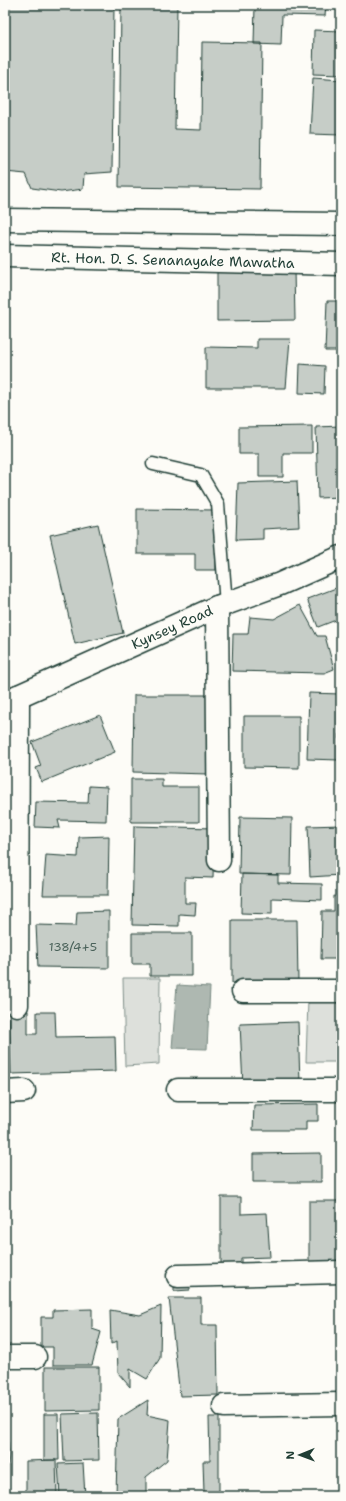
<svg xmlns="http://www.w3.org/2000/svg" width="346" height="1501" font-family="'Shantell Sans',sans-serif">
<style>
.green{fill:#dde0db;stroke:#7e8e88}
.water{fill:#aeb8b1;stroke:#75877f}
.building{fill:#c6cdc7;stroke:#1f3d34}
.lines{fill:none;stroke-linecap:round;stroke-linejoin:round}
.service-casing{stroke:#1f3d34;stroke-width:15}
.minor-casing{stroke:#1f3d34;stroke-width:25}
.tertiary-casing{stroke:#1f3d34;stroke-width:25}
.trunk-casing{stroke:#1f3d34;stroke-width:25}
.service{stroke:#fdfcf7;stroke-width:12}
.minor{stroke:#fdfcf7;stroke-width:22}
.tertiary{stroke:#fdfcf7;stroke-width:22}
.trunk{stroke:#fdfcf7;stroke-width:22}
.labels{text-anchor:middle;stroke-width:3;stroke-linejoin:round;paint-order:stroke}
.number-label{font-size:12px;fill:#496159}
.street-label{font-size:14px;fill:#1f3d34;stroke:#fdfcf7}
</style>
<rect width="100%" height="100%" fill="#fdfcf7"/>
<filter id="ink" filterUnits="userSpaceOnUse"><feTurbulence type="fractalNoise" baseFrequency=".025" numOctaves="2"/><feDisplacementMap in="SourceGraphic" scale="8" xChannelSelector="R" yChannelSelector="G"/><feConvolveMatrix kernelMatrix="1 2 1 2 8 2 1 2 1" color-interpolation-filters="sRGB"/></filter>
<g filter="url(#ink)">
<!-- green -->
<path class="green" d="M123,978H160L159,1064L125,1066Z
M308,1000H341V1062H306Z"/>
<!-- water -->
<path class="water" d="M177,985L210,987L207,1049L172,1048Z"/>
<!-- building -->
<path class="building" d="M5,5H114L112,172L84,174L83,189L61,192L32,188L26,174L5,172Z
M121,5H177L175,129L201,130L202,42L262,43L260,189L119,187Z
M255,5H326L325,16L282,15L281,45L254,44Z
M338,5H341V25H338Z
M314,30L341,31V75L313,74Z
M313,78L341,80V135L310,134Z
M294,270L295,320L217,321V271Z
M327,301H341V351H325Z
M257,339H290L286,388H206V347L257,348Z
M300,364L325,366L324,394L299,393Z
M312,426V453H283V477H259V454H239V427Z
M341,426V497L318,498L316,427Z
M297,481L299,527L263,529V539L236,540L238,483Z
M137,509L216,510V570H195V554H137Z
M98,524L123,633L75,644L50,535Z
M336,588L341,602V618L318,627L307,599Z
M300,605L317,636H325L334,669L324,673L232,671L233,634H248L250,617L274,619Z
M309,693L341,694L339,760L307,759Z
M134,695H211L209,774L133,772Z
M100,715L115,752L42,782L36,768L41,766L32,742Z
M244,716H299V768L244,767Z
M131,779H162V787H199V822H131Z
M89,786L107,787L106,821L58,820L60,828L35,827L36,802L88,803Z
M240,817L292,818L291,875L239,874Z
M341,825V875L310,877L308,826Z
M134,826L214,828L213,878L185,877V903H196L195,915L179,914V926L132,925Z
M109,836L108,895H43L46,855L78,857L79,837Z
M242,874L278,875V883L322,884V900L272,898V914L241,913Z
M334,896L341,897V959H321L322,911H334Z
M109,911V968L38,967L36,925L76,926L77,912Z
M232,920H297L298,982L232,983Z
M132,933H192V976H150V964H132Z
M9,1011H28V1034H37V1012H55L56,1037L115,1036L116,1071L11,1074Z
M298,1022L300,1083L243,1086L240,1024Z
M318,1104V1121H306V1130H253L254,1105Z
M321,1153V1182H253V1154Z
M221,1197H241V1214L267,1213L270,1257L241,1258V1269H221Z
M309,1201H341V1264H309Z
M190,1283V1290L174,1291V1284Z
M169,1298H201V1325H217L218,1395L180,1396Z
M161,1306L160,1358L147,1379L130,1369V1387L118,1373L117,1341L111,1344L110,1310L140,1315Z
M92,1309V1329L101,1332L92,1365H53V1347H41V1317H53V1310Z
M45,1367H99V1410L45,1411Z
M148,1400L147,1415L170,1420L167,1460L146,1477V1494L116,1495L118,1419Z
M98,1413L99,1460L64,1461L62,1414Z
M44,1414H58L59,1460H44Z
M209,1417H219V1492L204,1493L203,1461H210Z
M5,1438L8,1442L9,1454L8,1466L5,1468Z
M56,1460L57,1496H26V1461Z
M83,1463L85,1496H60L58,1464Z"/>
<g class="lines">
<!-- service casing -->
<g class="service-casing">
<path id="service" d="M153,464L201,475L218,504L226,604"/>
</g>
<!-- minor casing -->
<g class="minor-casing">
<path id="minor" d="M217,607L219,860
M243,991H341
M17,1005L18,696
M178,1090H341
M5,1092L24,1091
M178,1276L341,1272
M5,1357H35
M224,1406L341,1404"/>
</g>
<!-- tertiary casing -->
<g class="tertiary-casing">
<g id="tertiary">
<path id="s1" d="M5,702L217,607L280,584L341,557"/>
</g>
</g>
<!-- trunk casing -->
<g class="trunk-casing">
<g id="trunk">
<path d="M5,220L341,224"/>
<path id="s2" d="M5,256L341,264"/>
</g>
</g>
<!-- service -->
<use href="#service" class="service"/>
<!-- minor -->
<use href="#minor" class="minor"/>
<!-- tertiary -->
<use href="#tertiary" class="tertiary"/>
<!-- trunk -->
<use href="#trunk" class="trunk"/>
</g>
</g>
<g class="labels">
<!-- number labels -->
<g class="number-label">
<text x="73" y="951">138/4+5</text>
</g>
<!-- street labels -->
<g class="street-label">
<text dy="5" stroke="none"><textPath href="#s2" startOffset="168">Rt. Hon. D. S. Senanayake Mawatha</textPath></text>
<text dy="5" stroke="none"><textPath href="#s1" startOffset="183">Kynsey Road</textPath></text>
</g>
</g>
<!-- margin -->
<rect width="346" height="1501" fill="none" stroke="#fdfcf7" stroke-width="20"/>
<rect x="10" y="10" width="326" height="1481" fill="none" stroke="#1f3d34" stroke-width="1.5" filter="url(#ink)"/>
<!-- north arrow -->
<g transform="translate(300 1455) rotate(269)" stroke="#fdfcf7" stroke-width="3" paint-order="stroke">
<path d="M0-3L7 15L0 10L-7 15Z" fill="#1f3d34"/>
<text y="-6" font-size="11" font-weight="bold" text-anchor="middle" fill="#1f3d34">N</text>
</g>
</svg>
